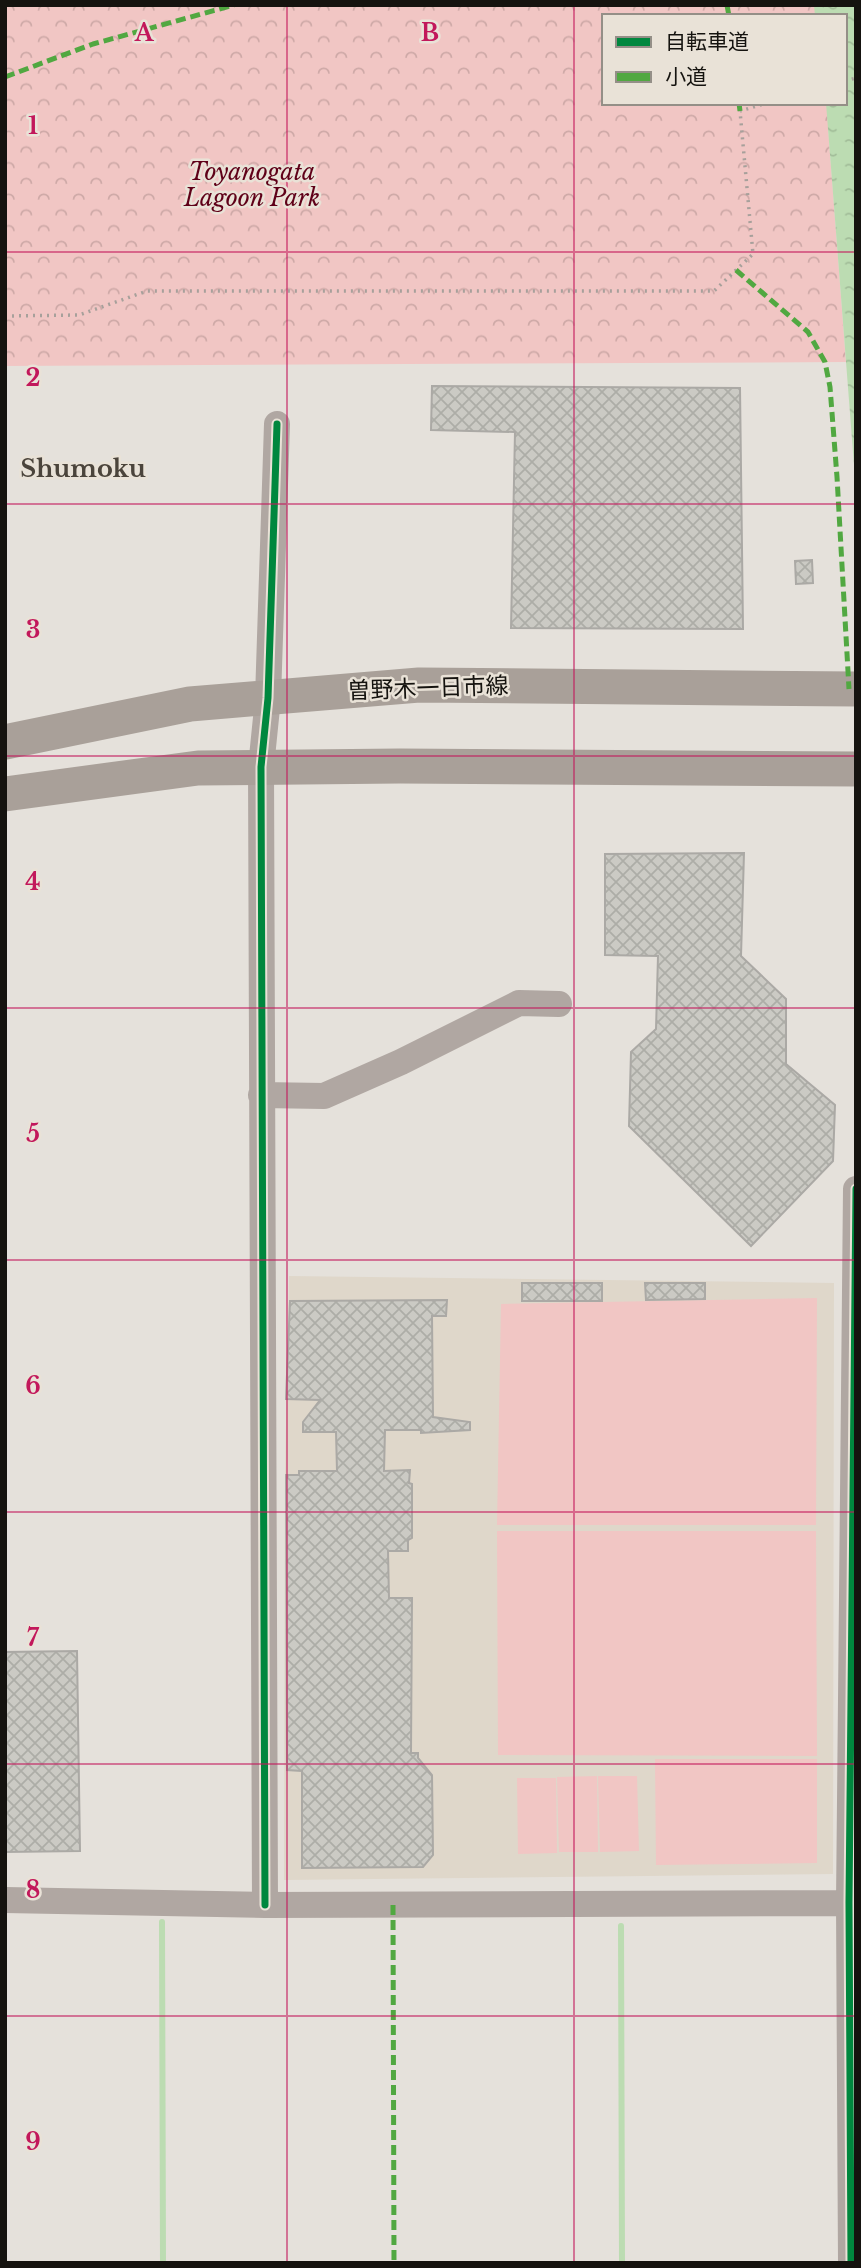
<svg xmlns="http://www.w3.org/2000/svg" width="861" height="2268" font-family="'Libre Baskerville','Noto Sans JP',serif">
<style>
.built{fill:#dfd7ca}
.park{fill:url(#park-crowns);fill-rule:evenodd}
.garden{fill:#f1c6c4}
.water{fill:url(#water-ripples)}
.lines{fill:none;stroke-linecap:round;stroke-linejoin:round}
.stream{stroke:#bcdcb2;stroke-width:6}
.building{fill:url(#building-cross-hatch);stroke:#aba9a5;stroke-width:2}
.path{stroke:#a7a09b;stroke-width:3.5;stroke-dasharray:2 5;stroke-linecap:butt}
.minor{stroke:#b0a7a2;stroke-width:26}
.major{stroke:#a9a099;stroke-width:35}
.quiet{stroke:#51a841;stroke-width:5;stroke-dasharray:10 5;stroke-linecap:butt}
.cycleway-casing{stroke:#e9e2d7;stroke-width:11}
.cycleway{stroke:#00873e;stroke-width:7}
.grid{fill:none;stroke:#c2185b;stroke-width:2;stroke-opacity:0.55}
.labels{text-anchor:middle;stroke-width:5;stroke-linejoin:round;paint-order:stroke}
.park-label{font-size:23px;font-style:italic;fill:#5f0018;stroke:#e9e2d7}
.street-label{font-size:23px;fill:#15130f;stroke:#e9e2d7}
.neighbourhood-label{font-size:24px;font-weight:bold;fill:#4b443b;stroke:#e9e2d7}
.grid-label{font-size:23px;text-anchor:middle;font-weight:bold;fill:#c2185b;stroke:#e9e2d7;stroke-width:5;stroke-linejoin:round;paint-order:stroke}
</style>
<defs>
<pattern id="park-crowns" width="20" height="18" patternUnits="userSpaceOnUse" patternTransform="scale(1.75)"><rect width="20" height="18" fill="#f1c6c4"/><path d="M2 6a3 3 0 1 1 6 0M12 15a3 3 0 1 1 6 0" fill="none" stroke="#cea9a7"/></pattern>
<pattern id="water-ripples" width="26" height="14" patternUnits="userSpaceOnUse" patternTransform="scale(1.75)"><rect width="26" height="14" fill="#bcdcb2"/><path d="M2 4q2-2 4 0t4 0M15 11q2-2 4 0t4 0" fill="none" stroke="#a1bc98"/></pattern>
<pattern id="building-cross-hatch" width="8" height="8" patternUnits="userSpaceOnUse" patternTransform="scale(1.75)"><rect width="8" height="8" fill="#cbcac4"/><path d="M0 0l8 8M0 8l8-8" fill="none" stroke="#adada7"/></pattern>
</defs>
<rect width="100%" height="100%" fill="#e5e1db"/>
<!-- built -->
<path class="built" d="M289,1276L834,1283L833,1874L284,1880L285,1474Z"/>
<!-- park -->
<path class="park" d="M5,5H856V119L828,127L846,362L5,366ZM604,16H845V103H604Z"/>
<!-- garden -->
<path class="garden" d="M817,1298L816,1525H497L501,1304Z
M497,1531H816L817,1756L498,1755Z
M655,1759H817V1863L656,1865Z
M597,1776L598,1852H559L557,1777Z
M598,1776H637L639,1851L600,1852Z
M517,1778H556L557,1853L518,1854Z"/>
<!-- water -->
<path class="water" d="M814,5H856V491L826,103H845V16H815Z"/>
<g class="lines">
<!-- stream -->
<path class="stream" d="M162,1922L163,2263
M621,1926L622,2263"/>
</g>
<!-- building -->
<path class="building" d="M432,386L740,388L743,629L511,628L515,432L431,430Z
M812,560L813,583L796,584L795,561Z
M744,853L741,956L786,999V1064L835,1105L833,1161L751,1246L629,1126L631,1052L656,1029L658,956L605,955V854Z
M522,1283H602V1301H522Z
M645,1283H705V1299L646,1300Z
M447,1300L446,1316H432L433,1417L470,1422V1430L421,1433V1430H385L384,1471L410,1470L409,1483L412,1484V1538L408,1540V1551H388L389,1598H412L411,1753H418V1758L432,1775L433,1855L423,1867L302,1868V1771L287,1770L286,1475H299V1471H337L336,1432H303V1422L320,1400L286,1399L290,1301Z
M77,1651L80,1851L5,1852V1652Z"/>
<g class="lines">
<!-- path -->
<path class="path" d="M845,81L856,78
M5,316L79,315L147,291H714L753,254L740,111L767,103"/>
<!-- minor -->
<path class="minor" d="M261,1095L324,1096L401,1062L519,1003L559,1004
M5,1900L265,1905L856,1903
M265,1905L261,767L268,698L277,424
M851,2263L849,1903L856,1189"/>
<!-- major -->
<path class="major" d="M5,742L190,704L419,685L856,689
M5,794L198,768L400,766L856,769"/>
<!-- quiet -->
<path class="quiet" d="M727,5L729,16
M5,77L93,44L234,5
M739,103L740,111
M736,270L808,332L825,362L830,387L837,477L849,689
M393,1905L394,2263"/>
<!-- cycleway casing -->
<g class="cycleway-casing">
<path id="cycleway" d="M265,1905L261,767L268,698L277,424
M851,2263L849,1903L856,1189"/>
</g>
<!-- cycleway -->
<use href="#cycleway" class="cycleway"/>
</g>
<!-- grid -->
<path class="grid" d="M287,5V2263M574,5V2263M5,252H856M5,504H856M5,756H856M5,1008H856M5,1260H856M5,1512H856M5,1764H856M5,2016H856"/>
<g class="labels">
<!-- park labels -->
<g class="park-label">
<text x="252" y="180">Toyanogata<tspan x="252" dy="26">Lagoon Park</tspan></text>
</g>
<!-- street labels -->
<g class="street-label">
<text transform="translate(428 688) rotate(-2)" y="8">曽野木一日市線</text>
</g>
<!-- neighbourhood labels -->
<g class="neighbourhood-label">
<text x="83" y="477">Shumoku</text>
</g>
</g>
<g class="grid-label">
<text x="144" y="41">A</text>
<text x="430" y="41">B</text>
<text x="33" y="134">1</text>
<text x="33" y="386">2</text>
<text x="33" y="638">3</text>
<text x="33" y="890">4</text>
<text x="33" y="1142">5</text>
<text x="33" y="1394">6</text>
<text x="33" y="1646">7</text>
<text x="33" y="1898">8</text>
<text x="33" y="2150">9</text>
</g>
<!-- border -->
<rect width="861" height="2268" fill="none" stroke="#15130f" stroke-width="14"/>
<!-- legend -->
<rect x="602" y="14" width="245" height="91" fill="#e9e2d7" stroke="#948f87" stroke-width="2"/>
<rect x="616" y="37" width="35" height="10" fill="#00873e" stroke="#948f87" stroke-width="2"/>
<text x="665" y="49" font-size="21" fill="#15130f">自転車道</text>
<rect x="616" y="72" width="35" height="10" fill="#51a841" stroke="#948f87" stroke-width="2"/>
<text x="665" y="84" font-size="21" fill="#15130f">小道</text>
</svg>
